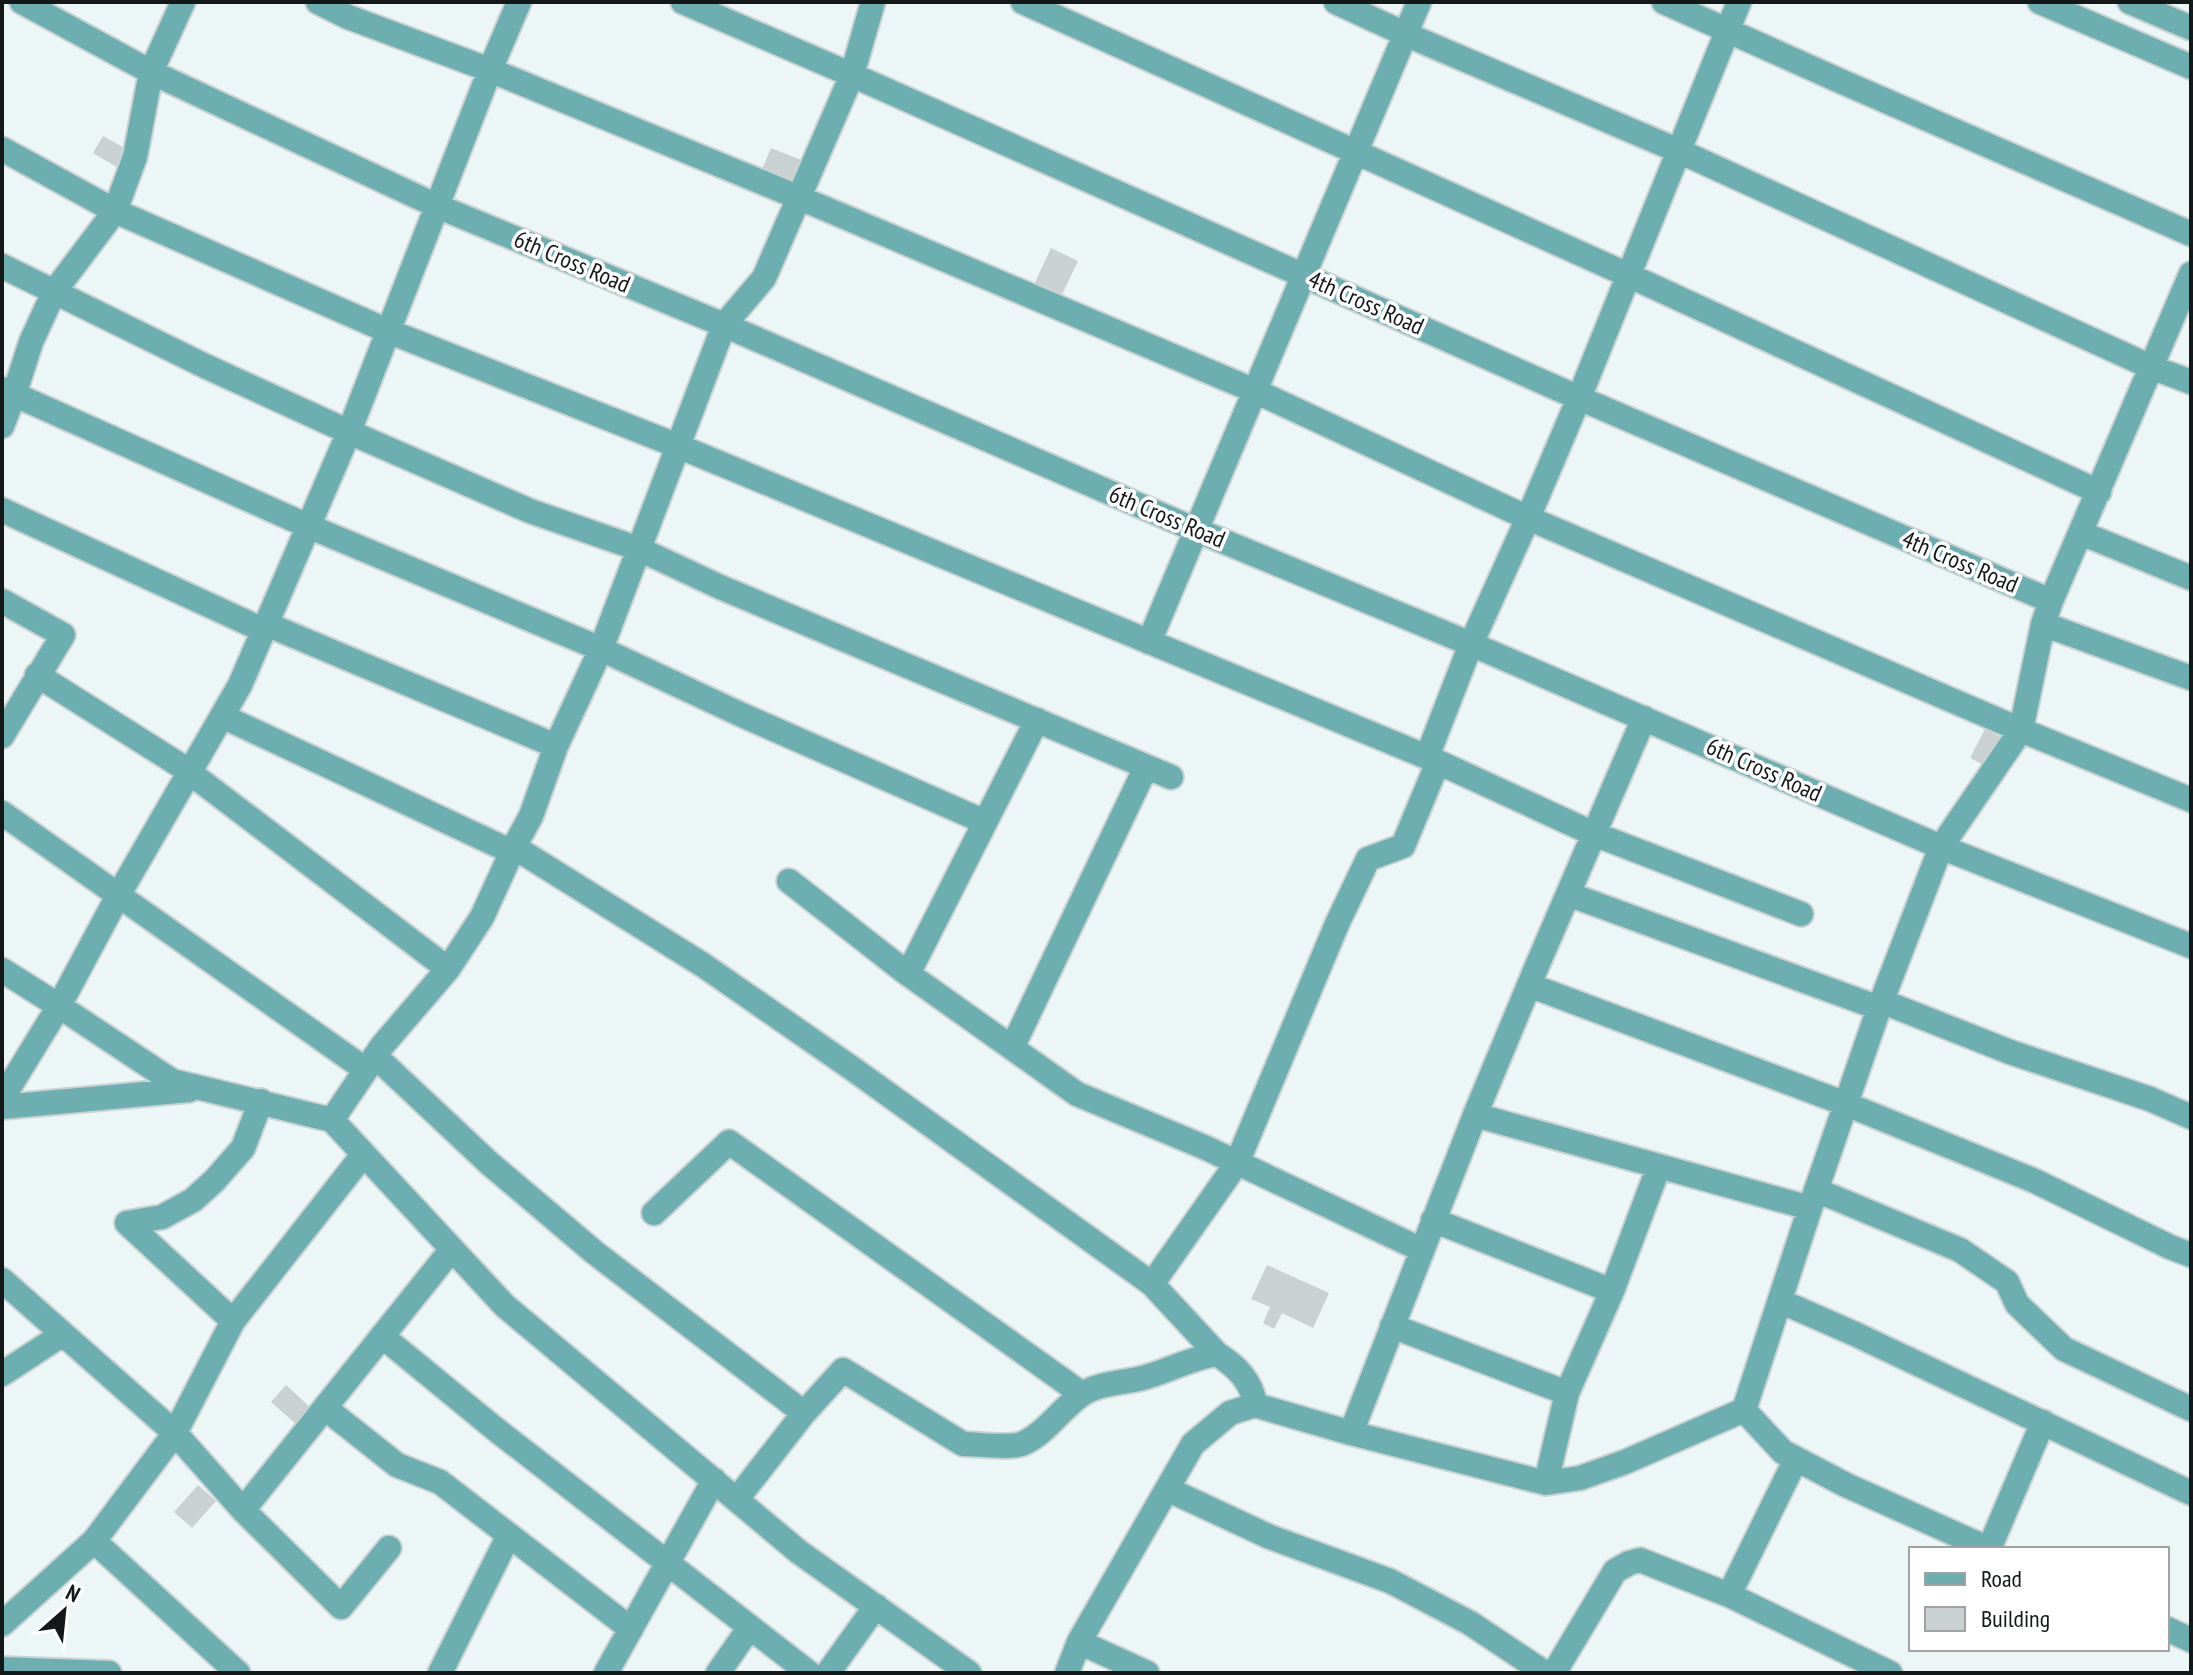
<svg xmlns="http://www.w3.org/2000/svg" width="2193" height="1675" font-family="'PT Sans Narrow',sans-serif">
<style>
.building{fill:#c9d1d2}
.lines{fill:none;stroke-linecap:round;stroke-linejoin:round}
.minor-casing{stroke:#cad2d2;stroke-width:28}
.minor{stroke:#6dafb1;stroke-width:24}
.labels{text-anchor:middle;stroke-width:7;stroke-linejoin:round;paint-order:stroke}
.street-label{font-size:24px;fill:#141818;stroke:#fff}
</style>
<rect width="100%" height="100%" fill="#edf6f6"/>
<!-- building -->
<path class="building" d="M103,136L130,151L120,169L93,153Z
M771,148L804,161L793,187L760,174Z
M1051,248L1078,261L1058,303L1031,291Z
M1985,729L2006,740L1991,769L1970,758Z
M1267,1265L1329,1293L1313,1328L1282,1313L1274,1329L1263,1323L1270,1307L1251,1299Z
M286,1385L312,1409L297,1425L271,1402Z
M198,1485L216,1501L192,1528L174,1512Z"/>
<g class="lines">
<!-- minor casing -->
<g class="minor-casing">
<path id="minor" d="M22,2L151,72L437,206L724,325L1196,530L1471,644L1941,847L2191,946
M318,2L348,17L490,70L800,198L1255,391L1528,518L2021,730L2191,800
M683,2L852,75L1579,398L2051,601
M873,2L852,75L764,278L724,325L601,649L556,746L531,816L514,847L482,917L448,969L382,1046L332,1120L505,1306L799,1552L969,1673
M1023,2L1628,275L2099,492
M1336,2L1405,34L1679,151L2151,367L2191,382
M1664,2L1838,80L2191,234
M1739,2L1579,398L1528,518L1471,644L1427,757L1594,834L1801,914
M2040,2L2191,67
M2130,2L2191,28
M2,149L115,211L388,331L678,446L1427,757
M2,266L205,366L349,432L530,511L639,549L720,587L1171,777
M2,389L308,526L601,649L742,715L985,822
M2,426L14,395L31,342L54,292L115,211L135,157L151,72L183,2
M2,510L263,630
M2081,533L2191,578
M2,601L63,635L2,736
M266,624L556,746
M2043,624L2191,678
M1149,642L1419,2
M37,675L189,771
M222,716L512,852
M189,772L448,969
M2,813L366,1070
M514,847L703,965L853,1069L1152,1284L1217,1354
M789,881L904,971L1077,1094L1204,1147L1422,1250
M1568,894L1879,1008
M2,970L59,1006L172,1081L332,1120
M908,974L1037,720
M1529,985L1846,1104L2035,1181L2170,1247L2191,1255
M1881,1001L2010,1052L2150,1099L2191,1117
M1012,1048L1146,767
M375,1056L489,1163L594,1252L804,1413
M2,1099L59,1006L119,894L240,685L349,432L490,70L519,2
M2,1107L189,1090
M1475,1115L1810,1208
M1816,1190L1960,1250L2007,1282L2017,1304L2064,1349L2191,1409
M654,1213L729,1142L1082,1394
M1433,1220L1612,1291
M127,1223L162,1217L193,1200L214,1181L243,1148L261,1101
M127,1223L233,1321
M2,1280L175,1433L243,1510L341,1607L389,1548
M1152,1284L1237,1163L1337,924L1368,859L1403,846L1438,762
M1780,1301L1855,1334L2191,1493
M1392,1326L1567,1393
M382,1336L494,1428L809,1673
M2,1374L63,1334
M325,1408L397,1465L440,1482L631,1629
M1744,1410L1783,1452L1846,1485L1989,1549
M1351,1433L1475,1115L1537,966L1644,718
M1546,1483L1567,1393L1612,1291L1659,1166
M1167,1489L1270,1537L1390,1581L1470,1623L1545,1673
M737,1499L804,1413L843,1370L963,1444C979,1444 1012,1449 1024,1443C1047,1432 1061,1409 1081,1395C1099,1382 1126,1383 1146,1377C1170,1370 1192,1358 1217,1354C1236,1366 1252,1381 1255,1405
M243,1510L452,1249
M94,1541L238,1673
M1989,1549L2043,1422
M1729,1595L1796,1459
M2,1624L94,1541L175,1433L233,1321L363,1155
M2167,1629L2191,1640
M1079,1642L1147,1673
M2,1669L109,1673
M440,1673L509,1535
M606,1673L714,1480
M718,1673L750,1627
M828,1673L876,1606
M1067,1673L1079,1642L1193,1444L1230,1413L1255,1405L1351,1433L1546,1483L1580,1478L1625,1462L1744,1410L1810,1208L1879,1008L1941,847L2021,730L2043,624L2051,601L2191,274
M1554,1673L1615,1571L1629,1563L1640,1560L1729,1595L1890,1673"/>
</g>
<!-- minor -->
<use href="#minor" class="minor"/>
</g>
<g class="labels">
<!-- street labels -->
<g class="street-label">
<text transform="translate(572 262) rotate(23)" y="8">6th Cross Road</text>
<text transform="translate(1366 303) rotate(24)" y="8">4th Cross Road</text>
<text transform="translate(1167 517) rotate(23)" y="8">6th Cross Road</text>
<text transform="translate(1960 562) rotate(23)" y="8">4th Cross Road</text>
<text transform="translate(1764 770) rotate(24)" y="8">6th Cross Road</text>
</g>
</g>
<!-- border -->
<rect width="2193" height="1675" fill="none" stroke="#141818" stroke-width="8"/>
<!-- legend -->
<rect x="1909" y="1547" width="260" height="104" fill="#ffffff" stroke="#a1a3a3" stroke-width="2"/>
<rect x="1925" y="1573" width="40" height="12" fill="#6dafb1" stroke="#a1a3a3" stroke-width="2"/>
<text x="1981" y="1587" font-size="24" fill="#141818">Road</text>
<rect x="1925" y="1607" width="40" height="24" fill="#c9d1d2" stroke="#a1a3a3" stroke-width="2"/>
<text x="1981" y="1627" font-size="24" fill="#141818">Building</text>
<!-- north arrow -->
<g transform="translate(64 1611) rotate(27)" stroke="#ffffff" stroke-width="6" paint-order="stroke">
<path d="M0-6L14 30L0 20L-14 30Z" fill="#141818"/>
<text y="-12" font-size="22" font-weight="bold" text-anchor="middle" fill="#141818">N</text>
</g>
</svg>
